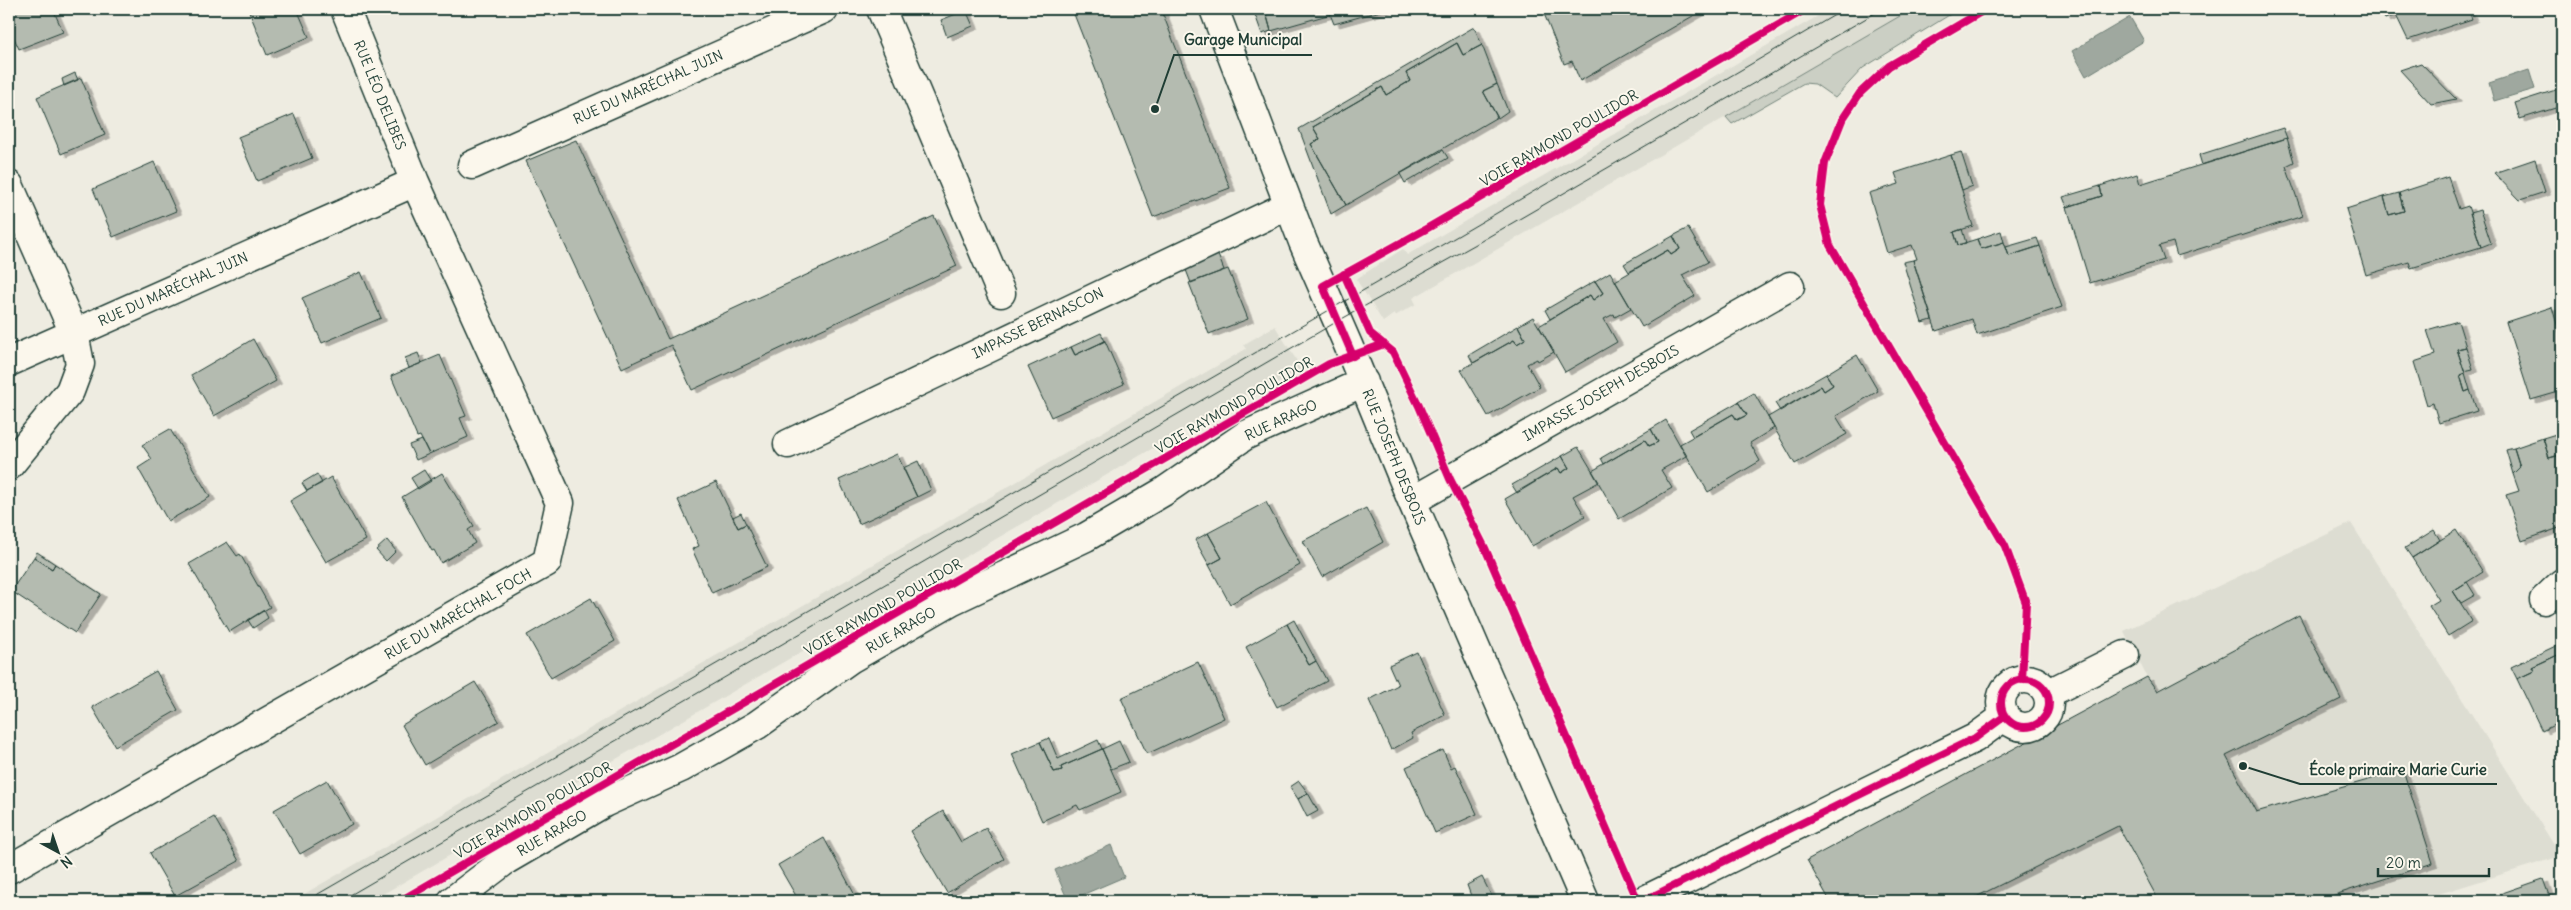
<svg xmlns="http://www.w3.org/2000/svg" width="2571" height="910" font-family="Delius,sans-serif">
<style>
.built{fill:#ddddd2}
.green{fill:#cbcfc4;stroke:#75867c}
.water{fill:#9fa89f;stroke:#6c7d74}
.building{fill:#b4bbb0;stroke:#1f3d34;filter:url(#shadow)}
.lines{fill:none;stroke-linecap:round;stroke-linejoin:round}
.minor-casing{stroke:#1f3d34;stroke-width:31}
.minor{stroke:#fbf7ec;stroke-width:28}
.tram{stroke:#1f3d34;stroke-width:1}
.cycleway-casing{stroke:#fbf7ec;stroke-width:11}
.cycleway{stroke:#d6006c;stroke-width:8}
.labels{text-anchor:middle;stroke-width:4;stroke-linejoin:round;paint-order:stroke}
.street-label{font-size:14px;fill:#1f3d34;stroke:#fbf7ec}
.leader{fill:none;stroke:#1f3d34;stroke-width:2}
.callout-dot{fill:#1f3d34;stroke:#fbf7ec;stroke-width:2}
.callout-label{font-size:15px;text-anchor:middle;font-weight:bold;fill:#1f3d34;stroke:#fbf7ec;stroke-width:4;stroke-linejoin:round;paint-order:stroke}
</style>
<defs>
<filter id="shadow"><feDropShadow dx="5.5" dy="3" stdDeviation="0" flood-color="#0004"/></filter>
</defs>
<rect width="100%" height="100%" fill="#eeece1"/>
<filter id="ink" filterUnits="userSpaceOnUse"><feTurbulence type="fractalNoise" baseFrequency=".02" numOctaves="2"/><feDisplacementMap in="SourceGraphic" scale="10" xChannelSelector="R" yChannelSelector="G"/><feConvolveMatrix kernelMatrix="1 2 1 2 8 2 1 2 1" color-interpolation-filters="sRGB"/></filter>
<g filter="url(#ink)">
<!-- built -->
<path class="built" d="M1830,9H1959L1863,68L1835,98L1815,84L1804,83L1732,124L1726,117L1413,298L1416,304L1395,316L1394,314L1383,322L1356,279L1403,249L1407,255Z
M1275,326L1302,369L1266,391L1262,385L371,901H292L1246,349L1243,345Z
M2351,523L2561,856L2416,901H1830L1807,860L2147,677L2124,631Z"/>
<!-- green -->
<path class="green" d="M1912,9H1959L1863,68L1835,98L1815,84L1804,83L1732,124L1726,117Z"/>
<!-- water -->
<path class="water" d="M2130,17L2144,41L2086,76L2072,51Z
M2529,70L2535,89L2494,101L2489,83Z
M1111,845L1124,877L1068,901L1055,870Z"/>
<!-- building -->
<path class="building" d="M9,9H53L63,32L19,49L9,27Z
M248,9H297L309,37L267,55Z
M1072,9H1161L1230,188L1153,217Z
M1253,9H1265L1271,31L1262,34Z
M1265,9H1349L1271,31Z
M1349,9H1388L1334,24L1330,14Z
M1551,9H1705L1580,81L1572,61L1564,64L1543,11Z
M2380,9H2393L2396,15L2385,19Z
M2393,9H2468L2472,19L2408,40Z
M966,10L973,26L947,37L941,20Z
M1474,27L1482,45L1463,55L1457,43L1406,73L1410,81L1386,95L1382,87L1313,127L1320,139L1311,144L1346,205L1331,214L1299,129Z
M1457,43L1463,55L1482,45L1497,84L1483,91L1497,117L1346,205L1311,144L1320,139L1313,127L1382,87L1386,95L1410,81L1406,73Z
M2421,63L2456,99L2431,104L2400,70Z
M75,73L78,80L64,86L62,79Z
M81,78L105,135L61,154L37,97Z
M1497,84L1508,111L1498,118L1483,91Z
M2562,88V106L2520,119L2515,103Z
M294,114L312,158L257,181L238,137Z
M2283,128L2287,138L2202,165L2199,155Z
M2287,138L2294,162L2286,166L2303,216L2177,256L2173,242L2159,246L2164,260L2090,283L2067,207L2102,196L2100,186L2137,174L2140,184Z
M576,140L668,339L934,216L957,266L692,390L671,345L622,368L526,161Z
M1443,150L1448,158L1405,183L1400,174Z
M1961,152L1972,186L1962,190L1951,155Z
M1951,155L1973,226L1954,232L1958,245L1977,239L1981,249L2004,242L2009,256L2040,246L2062,307L1977,335L1972,319L1936,331L1913,260L1917,259L1912,245L1887,253L1869,193L1899,184L1895,173Z
M2535,159L2545,192L2520,200L2494,173Z
M154,162L176,211L113,237L93,189Z
M2448,177L2459,209L2468,206L2481,247L2411,268L2409,262L2366,275L2346,209L2384,197L2389,215L2404,211L2399,193Z
M2100,186L2102,196L2067,207L2063,197Z
M2399,193L2404,211L2389,215L2384,197Z
M2480,210L2491,243L2481,247L2470,213Z
M1688,228L1708,262L1682,275L1695,296L1642,327L1615,281L1668,250L1671,255L1680,249L1673,236Z
M1962,229L1966,243L1958,245L1954,232Z
M2001,231L2004,242L1981,249L1977,239Z
M1673,236L1680,249L1671,255L1668,250L1629,272L1624,264Z
M2037,238L2040,246L2009,256L2006,247Z
M1218,255L1224,270L1191,283L1186,270Z
M1913,260L1932,320L1922,323L1903,262Z
M1228,269L1248,319L1209,334L1189,283Z
M361,272L381,318L322,343L302,298Z
M1610,272L1631,308L1615,317L1614,314L1604,319L1617,342L1565,372L1539,326L1590,295L1593,300L1603,293L1595,281Z
M1595,281L1603,293L1593,300L1590,295L1550,319L1545,310Z
M2552,307L2560,335L2562,334V391L2531,400L2506,322Z
M1533,317L1554,352L1538,361L1537,359L1527,364L1540,387L1488,416L1461,370L1514,340L1517,344L1525,339L1518,326Z
M2458,321L2466,347L2457,349L2465,373L2460,375L2465,392L2470,390L2477,411L2439,423L2433,403L2427,405L2414,362L2435,355L2427,330Z
M1518,326L1525,339L1517,344L1514,340L1473,363L1469,355Z
M1101,333L1105,341L1075,355L1071,347Z
M253,339L276,381L214,416L191,375Z
M1105,341L1124,384L1051,417L1028,367L1071,347L1075,355Z
M2466,347L2473,369L2464,371L2457,349Z
M418,353L422,363L409,368L405,358Z
M440,355L466,416L460,418L468,437L429,454L420,436L417,437L391,376Z
M1857,355L1878,391L1836,416L1847,434L1795,464L1768,417L1821,386L1824,391L1833,385L1826,374Z
M2465,373L2470,390L2465,392L2460,375Z
M1826,374L1833,385L1824,391L1821,386L1780,411L1775,403Z
M1754,393L1774,428L1750,443L1760,461L1708,492L1680,444L1733,414L1737,420L1747,415L1738,402Z
M1738,402L1747,415L1737,420L1733,414L1693,437L1689,430Z
M1666,420L1686,456L1661,470L1672,488L1619,519L1592,471L1645,440L1649,446L1658,442L1651,429Z
M170,429L210,497L168,521L138,468L152,459L142,445Z
M1651,429L1658,442L1649,446L1645,440L1604,464L1601,458Z
M2556,434L2562,454L2549,458L2543,438Z
M2543,438L2549,458L2562,455V493L2558,494L2562,507V527L2522,541L2506,495L2519,491L2513,474L2520,467L2514,448Z
M422,440L429,454L416,460L409,445Z
M1578,447L1599,482L1573,496L1585,516L1532,546L1505,499L1558,468L1561,473L1569,468L1562,456Z
M2514,448L2520,467L2513,474L2506,450Z
M897,454L917,497L859,524L839,480Z
M1562,456L1569,468L1561,473L1558,468L1517,493L1512,485Z
M918,461L931,490L917,497L903,468Z
M424,470L431,481L418,489L411,478Z
M442,473L474,526L468,530L475,543L441,563L434,550L432,551L402,497Z
M317,474L322,483L307,491L302,483Z
M331,477L366,540L326,562L290,501Z
M716,482L738,528L746,524L767,567L712,593L692,549L699,546L678,500Z
M1266,502L1300,565L1230,604L1209,565L1222,558L1208,533Z
M1366,508L1383,542L1322,577L1303,541Z
M741,513L746,524L738,528L733,517Z
M2434,530L2440,540L2412,558L2405,548Z
M2456,530L2483,572L2453,591L2472,621L2448,636L2429,606L2439,600L2412,558Z
M1208,533L1222,558L1209,565L1195,540Z
M387,540L396,551L386,561L376,550Z
M227,542L237,556L240,554L270,607L229,632L189,564Z
M37,552L55,564L52,569L34,557Z
M34,557L52,569L55,564L101,594L75,633L11,591Z
M2467,582L2475,595L2461,603L2453,591Z
M591,598L615,641L551,678L527,635Z
M264,610L268,618L253,628L248,620Z
M2299,615L2341,699L2226,756L2256,812L2403,770L2433,863L2316,901H2159L2118,826L1968,901H1830L1807,860L2147,677L2157,691Z
M1294,620L1316,661L1309,665L1287,624Z
M1287,624L1309,665L1316,661L1327,681L1277,707L1246,647Z
M2562,643V653L2532,667L2534,671L2517,679L2511,667Z
M1417,652L1445,715L1411,733L1413,738L1391,750L1369,700L1398,685L1389,665Z
M2562,653V721L2542,731L2517,679L2534,671L2532,667Z
M1198,662L1224,718L1147,754L1121,698Z
M156,671L178,710L115,746L92,707Z
M475,682L499,721L425,765L402,725Z
M1049,738L1058,759L1098,740L1102,749L1061,767L1062,770L1054,772L1040,742Z
M1119,741L1129,762L1111,769L1102,749Z
M1040,742L1054,772L1062,770L1061,767L1102,749L1121,792L1080,810L1077,805L1042,821L1012,754Z
M1443,750L1451,768L1455,766L1477,814L1435,833L1406,767Z
M327,780L352,824L300,854L274,810Z
M1299,781L1308,793L1298,799L1290,787Z
M1308,793L1318,811L1307,817L1298,799Z
M943,811L961,842L986,828L1004,859L947,893L910,831Z
M214,817L239,861L175,896L150,853Z
M824,838L856,897L848,901H799L778,865Z
M1482,877L1494,901H1461L1471,896L1467,885Z
M2543,879L2551,901H2489L2488,898Z"/>
<g class="lines">
<!-- minor casing -->
<g class="minor-casing">
<path id="minor" d="M881,9L1001,293
M1214,9L1303,242L1348,345L1412,501L1585,901
M472,165L824,9
M9,185L74,333L80,364L70,391L9,466
M9,362L415,182
M788,444L1289,205
M1412,501L1790,286
M2544,600L2562,583
M2001 703a24 24 0 1 1 48 0a24 24 0 1 1-48 0Z
M2047,694L2125,655
M9,869L547,562L560,503L415,182L345,9
M452,901L506,860L604,803L681,768L757,725L850,659L951,601L1086,537L1163,492L1246,435L1364,382
M1643,901L1975,738L2005,716"/>
</g>
<!-- minor -->
<use href="#minor" class="minor"/>
<!-- tram -->
<path class="tram" d="M306,901L1461,234L1845,9
M340,901L1338,321L1476,244L1882,9"/>
<!-- cycleway casing -->
<g class="cycleway-casing">
<path id="cycleway" d="M1986,9L1889,66L1860,93L1842,120L1825,163L1820,205L1830,245L2005,546L2026,603L2022,680
M1344,274L1370,333L1393,352L1419,406L1450,479L1485,548L1638,901
M1353,356L1323,286L1426,229L1806,9
M2001 703a24 24 0 1 1 48 0a24 24 0 1 1-48 0Z
M400,901L1329,364L1384,344
M1643,901L1975,738L2005,716"/>
</g>
<!-- cycleway -->
<use href="#cycleway" class="cycleway"/>
</g>
</g>
<g class="labels">
<!-- street labels -->
<g class="street-label">
<text transform="translate(648 87) rotate(-24)" y="5">RUE DU MARÉCHAL JUIN</text>
<text transform="translate(380 95) rotate(68)" y="5">RUE LÉO DELIBES</text>
<text transform="translate(1559 138) rotate(-30)" y="5">VOIE RAYMOND POULIDOR</text>
<text transform="translate(173 289) rotate(-24)" y="5">RUE DU MARÉCHAL JUIN</text>
<text transform="translate(1038 323) rotate(-26)" y="5">IMPASSE BERNASCON</text>
<text transform="translate(1601 393) rotate(-30)" y="5">IMPASSE JOSEPH DESBOIS</text>
<text transform="translate(1234 405) rotate(-30)" y="5">VOIE RAYMOND POULIDOR</text>
<text transform="translate(1281 420) rotate(-25)" y="5">RUE ARAGO</text>
<text transform="translate(1394 457) rotate(68)" y="5">RUE JOSEPH DESBOIS</text>
<text transform="translate(883 607) rotate(-30)" y="5">VOIE RAYMOND POULIDOR</text>
<text transform="translate(458 614) rotate(-30)" y="5">RUE DU MARÉCHAL FOCH</text>
<text transform="translate(901 630) rotate(-30)" y="5">RUE ARAGO</text>
<text transform="translate(533 810) rotate(-30)" y="5">VOIE RAYMOND POULIDOR</text>
<text transform="translate(552 833) rotate(-30)" y="5">RUE ARAGO</text>
</g>
</g>
<!-- callouts -->
<path class="leader" d="M1155 109L1174 55H1312M2243 766L2300 784H2497"/>
<g class="callout-dot">
<circle cx="1155" cy="109" r="5"/>
<circle cx="2243" cy="766" r="5"/>
</g>
<g class="callout-label">
<text x="1243" y="45">Garage Municipal</text>
<text x="2398" y="775">École primaire Marie Curie</text>
</g>
<!-- margin -->
<rect width="2571" height="910" fill="none" stroke="#fbf7ec" stroke-width="30"/>
<rect x="15" y="15" width="2541" height="880" fill="none" stroke="#1f3d34" stroke-width="2" filter="url(#ink)"/>
<!-- north arrow -->
<g transform="translate(58 852) rotate(140)" stroke="#fbf7ec" stroke-width="4" paint-order="stroke">
<path d="M0-4L9 19L0 12L-9 19Z" fill="#1f3d34"/>
<text y="-8" font-size="14" font-weight="bold" text-anchor="middle" fill="#1f3d34">N</text>
</g>
<!-- scale -->
<path d="M2378 868v8h111v-8" fill="none" stroke="#1f3d34" stroke-width="2.5"/>
<text x="2386" y="868" font-size="15" fill="#1f3d34" stroke="#fbf7ec" stroke-width="4" paint-order="stroke">20 m</text>
</svg>
